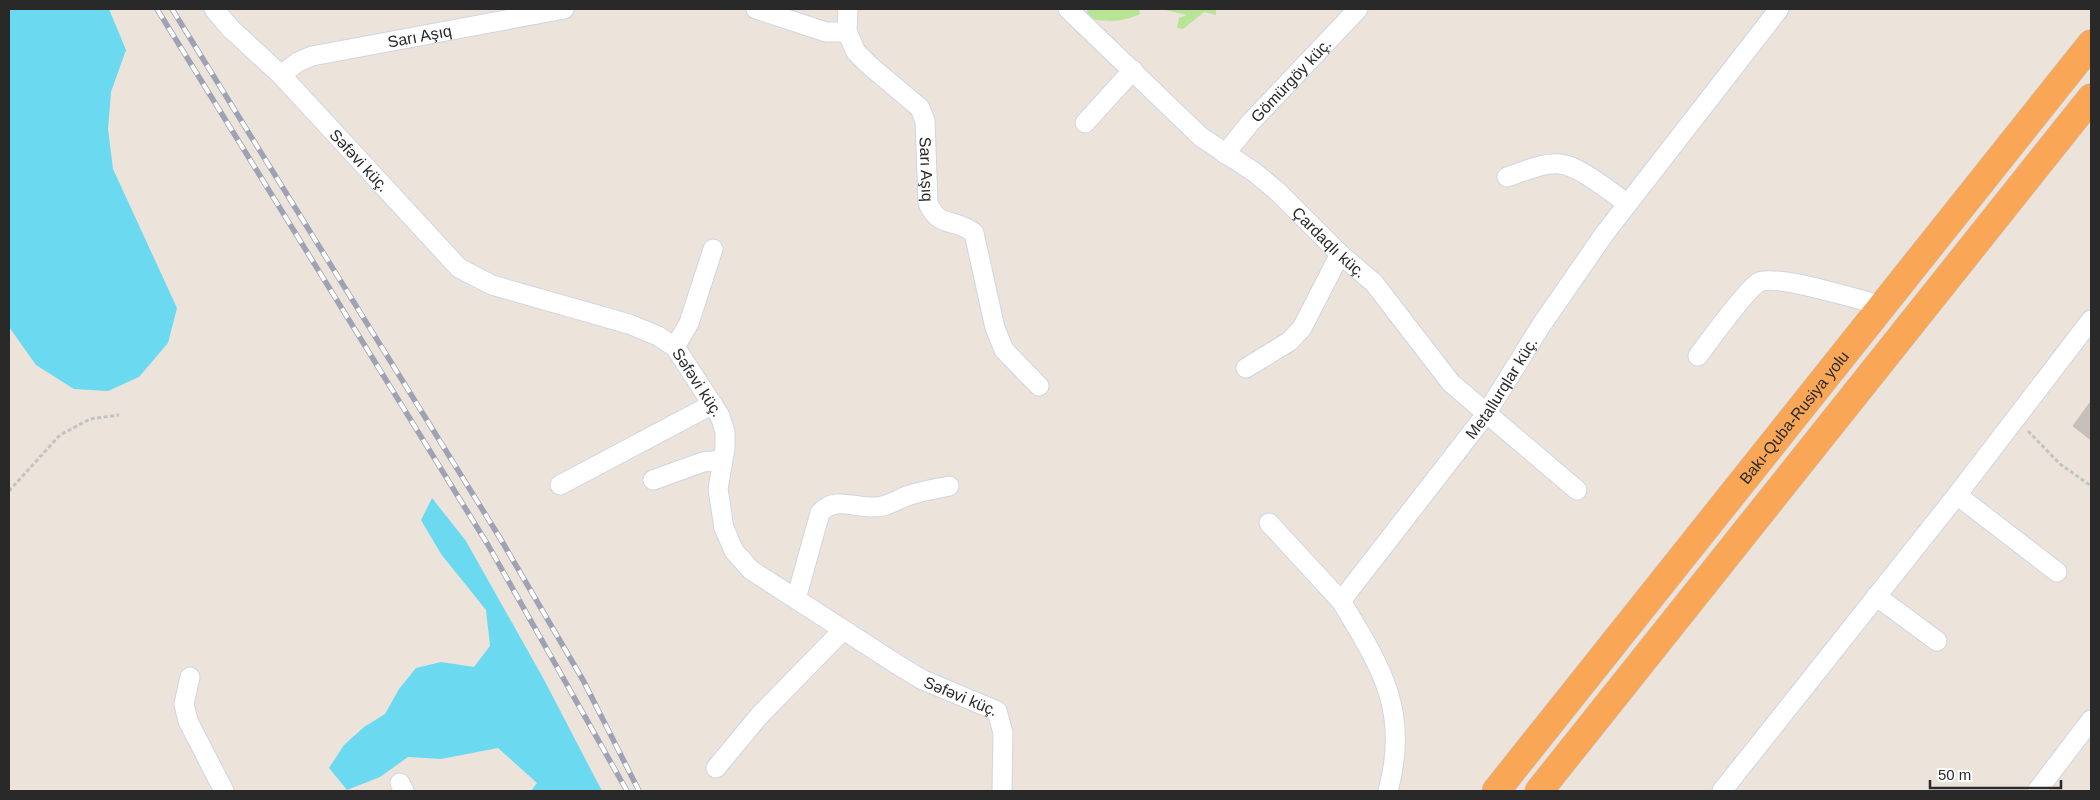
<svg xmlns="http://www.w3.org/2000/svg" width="2100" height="800" font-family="Helvetica,sans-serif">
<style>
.green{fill:#b8e496}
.water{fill:#6bdaf0}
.building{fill:#c7c0ba;stroke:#c7beb4}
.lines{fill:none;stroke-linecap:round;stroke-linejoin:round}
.minor-casing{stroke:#d0d5e3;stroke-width:21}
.trunk-casing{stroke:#c3c3c3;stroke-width:29}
.path{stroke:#c3c3c3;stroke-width:3;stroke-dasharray:4 2.5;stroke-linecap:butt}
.minor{stroke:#fff;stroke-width:19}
.trunk{stroke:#f9a656;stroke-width:28}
.rail-casing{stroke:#9da3b4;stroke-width:5.5}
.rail{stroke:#fff;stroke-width:4;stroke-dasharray:11;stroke-linecap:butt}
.labels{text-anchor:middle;stroke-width:5;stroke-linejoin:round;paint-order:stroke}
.street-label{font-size:16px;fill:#292929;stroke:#fff}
</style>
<rect width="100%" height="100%" fill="#ece3db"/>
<!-- green -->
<path class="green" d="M1087,9H1139L1140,14C1120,23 1109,21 1088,19Z
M1161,9H1216V15L1204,12L1183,29L1177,28L1179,18L1187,15Z"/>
<!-- water -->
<path class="water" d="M9,9H109L126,50L111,92L108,129L113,169L177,308L168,343L139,377L108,391L74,389L36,365L9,327Z
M432,498L466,541L542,676L602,791H531L537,783L498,748L441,759L408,757L380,777L347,790L329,768L344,745L364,727L385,714L399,689L416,668L441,662L474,667L490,646L486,610L441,554L421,520Z"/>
<!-- building -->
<path class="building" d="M2091,401V440L2073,426Z"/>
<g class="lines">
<!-- minor casing -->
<g class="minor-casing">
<g id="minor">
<path id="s1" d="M214,9L231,29L281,75L459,268L492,285L629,324L658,336L675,347L720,416L725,432V448L718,489L724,528L734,551L751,570L898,665L923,680L997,711L1003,733L1002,791"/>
<path id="s2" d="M756,9L826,32H847L856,52L869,65L920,108L925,121L928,203C939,229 954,217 974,233L995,328L1004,350L1039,386"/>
<path id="s3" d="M1068,9L1201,137L1254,172L1277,191L1340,254L1374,283L1451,383L1577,490"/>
<path d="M847,32L848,9"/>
<path id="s4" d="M281,75L298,62L312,56L564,9"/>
<path d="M1085,123L1133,70"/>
<path id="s5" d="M1225,154L1250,123L1358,9"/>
<path d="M1507,177C1523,172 1543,162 1560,164C1580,166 1610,192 1627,203"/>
<path d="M675,347L689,323L713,249"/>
<path d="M1698,356C1709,341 1747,289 1759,282C1776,274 1861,300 1883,306"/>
<path d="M1246,368L1290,341L1302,328L1340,254"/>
<path d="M653,480L703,462L722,460"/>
<path d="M560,485L713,404"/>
<path d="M1957,495L2057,572"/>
<path d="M1269,523L1341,601"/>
<path d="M1876,596L1937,641"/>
<path d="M796,599L820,513C835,496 854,508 874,507C887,507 896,500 907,496C921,491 935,489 949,486"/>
<path d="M190,677L184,704L188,721L224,791"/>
<path d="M716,768L759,716L843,630"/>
<path d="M400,783L404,791"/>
<path id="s6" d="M1388,791C1410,711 1381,667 1341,601L1486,414L1542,324L1605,233L1779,9"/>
<path d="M1722,791L1957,495L2091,320"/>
<path d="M2037,791L2091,720"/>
</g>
</g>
<!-- trunk casing -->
<g class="trunk-casing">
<g id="trunk">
<path id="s7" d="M1496,791L2091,44"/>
<path d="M1539,791L2091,98"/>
</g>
</g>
<!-- path -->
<path class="path" d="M2028,431L2060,464L2091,486
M9,491L60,435L90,419L119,415"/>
<!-- minor -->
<use href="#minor" class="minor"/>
<!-- trunk -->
<use href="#trunk" class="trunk"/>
<!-- rail casing -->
<g class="rail-casing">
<path id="rail" d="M157,9L488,545L627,791
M172,9L500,538L583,680L639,791"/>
</g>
<!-- rail -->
<use href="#rail" class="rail"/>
</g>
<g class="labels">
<!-- street labels -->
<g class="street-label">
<text dy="6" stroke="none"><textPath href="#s4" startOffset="146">Sarı Aşıq</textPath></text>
<text dy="6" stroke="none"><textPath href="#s5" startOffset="99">Gömürgöy küç.</textPath></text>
<text dy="6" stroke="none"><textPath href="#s1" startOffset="210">Səfəvi küç.</textPath></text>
<text dy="6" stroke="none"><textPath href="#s2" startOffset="264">Sarı Aşıq</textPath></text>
<text dy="6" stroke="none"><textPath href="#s3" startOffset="351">Çardaqlı küç.</textPath></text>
<text dy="6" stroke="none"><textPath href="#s1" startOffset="630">Səfəvi küç.</textPath></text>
<text dy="6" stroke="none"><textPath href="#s6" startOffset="470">Metallurqlar küç.</textPath></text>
<text dy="6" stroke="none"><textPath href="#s7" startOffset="478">Bakı-Quba-Rusiya yolu</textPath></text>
<text dy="6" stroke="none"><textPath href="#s1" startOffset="1080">Səfəvi küç.</textPath></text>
</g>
</g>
<!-- border -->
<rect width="2100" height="800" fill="none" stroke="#292929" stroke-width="20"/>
<!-- scale -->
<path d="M1930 780v8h131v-8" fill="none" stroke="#292929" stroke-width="2.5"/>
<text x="1938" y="780" font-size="15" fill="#292929" stroke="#ffffff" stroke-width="4" paint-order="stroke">50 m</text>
</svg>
